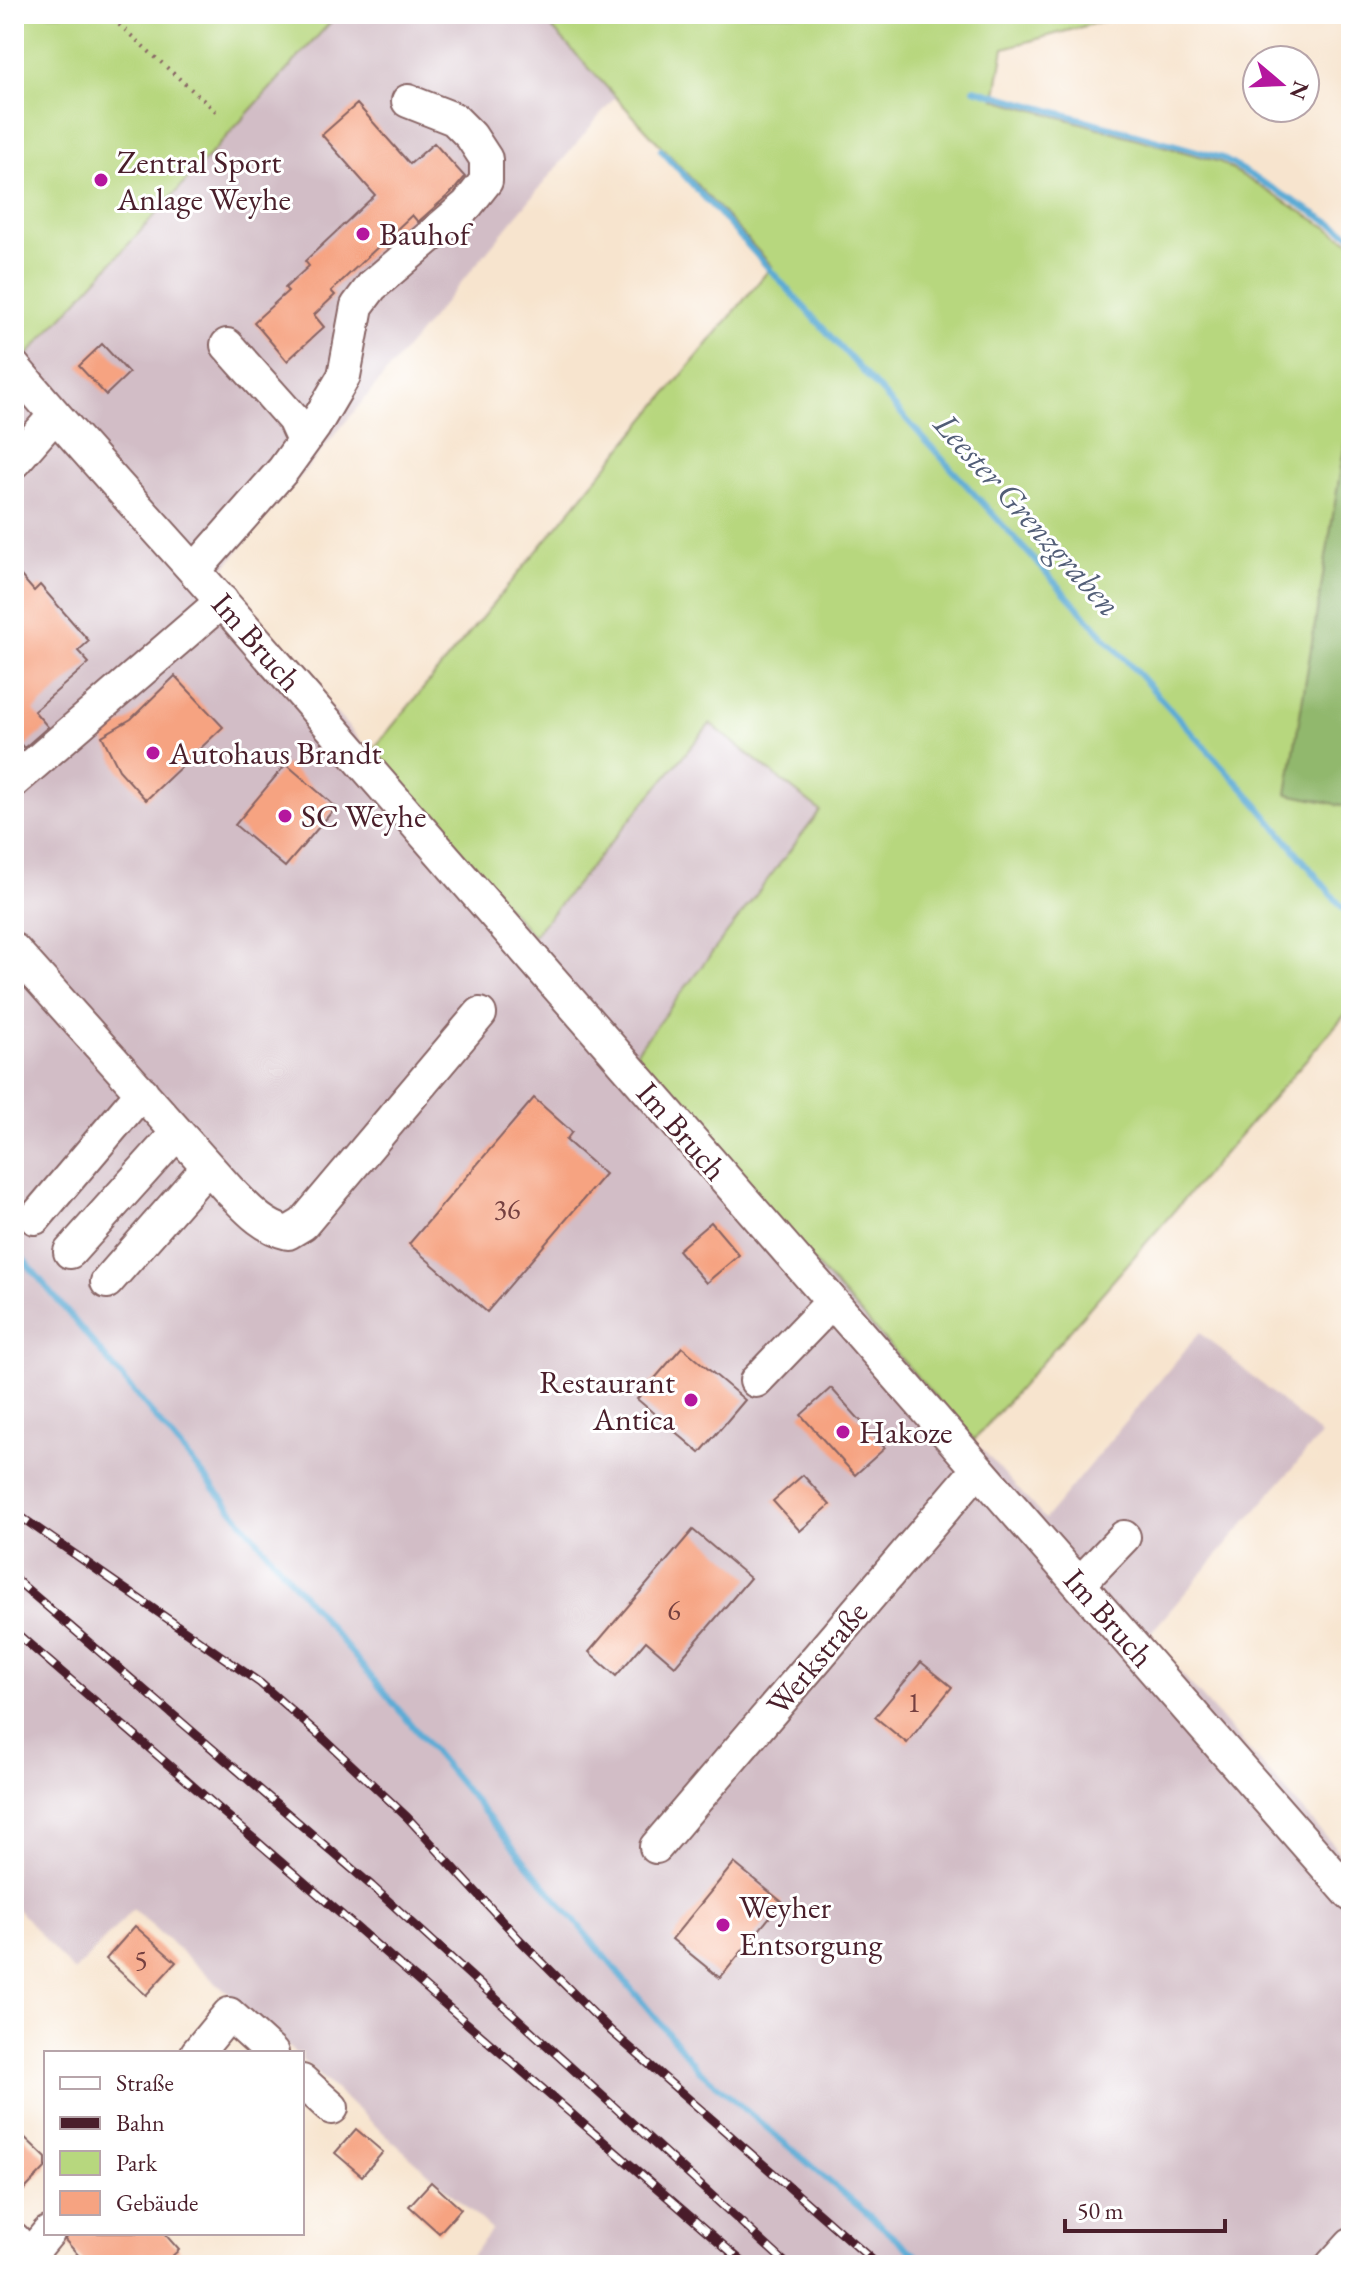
<svg xmlns="http://www.w3.org/2000/svg" width="1365" height="2279" font-family="'EB Garamond',serif">
<style>
.industrial{fill:#d2bdc6}
.green{fill:#b7d77e;stroke:#807b54;stroke-width:2}
.forest{fill:#91b86d;stroke:#6e6c4c;stroke-width:2}
.lines{fill:none;stroke-linecap:round;stroke-linejoin:round}
.stream{stroke:#5babd5;stroke-width:6}
.building{fill:#f6a381}
.minor-casing{stroke:#876464;stroke-width:36}
.path{stroke:#876464;stroke-width:4;stroke-dasharray:2 6;stroke-linecap:butt}
.minor{stroke:#fff;stroke-width:32}
.rail-casing{stroke:#4a1f2b;stroke-width:9}
.rail{stroke:#fff;stroke-width:6;stroke-dasharray:18;stroke-linecap:butt}
.poi-dot{fill:#b5179e;stroke:#fff;stroke-width:3}
.labels{text-anchor:middle;stroke-width:6;stroke-linejoin:round;paint-order:stroke}
.number-label{font-size:28px;fill:#754040}
.poi-label{font-size:32px;fill:#4a1f2b;stroke:#fff;text-anchor:start}
.street-label{font-size:32px;fill:#4a1f2b;stroke:#fff}
.water-label{font-size:34px;font-style:italic;fill:#525e77;stroke:#fff}
</style>
<rect width="100%" height="100%" fill="#fff"/>
<filter id="ink" filterUnits="userSpaceOnUse"><feTurbulence type="fractalNoise" baseFrequency=".0125" numOctaves="2"/><feDisplacementMap in="SourceGraphic" scale="16" xChannelSelector="R" yChannelSelector="G"/><feConvolveMatrix kernelMatrix="1 2 1 2 8 2 1 2 1" color-interpolation-filters="sRGB"/></filter>
<filter id="wash" filterUnits="userSpaceOnUse"><feTurbulence type="fractalNoise" baseFrequency=".006" numOctaves="4" result="noise"/><feDisplacementMap in="SourceGraphic" scale="32" xChannelSelector="R" yChannelSelector="G"/><feGaussianBlur stdDeviation="1.8" result="paint"/><feColorMatrix in="noise" values="0 0 0 0 0 0 0 0 0 0 0 0 0 0 0 0 0 1.4 0 .05"/><feComposite in="paint" operator="in"/></filter>
<g filter="url(#wash)">
<rect width="100%" height="100%" fill="#f7e4ce"/>
<!-- industrial -->
<path class="industrial" d="M338,14H539L615,97L216,578L533,935L710,724L820,812L631,1059L1045,1519L1200,1332L1321,1435L1148,1636L1351,1865V2265H464L492,2230L302,2060V2053H295L133,1909L74,1972L14,1905V345L25,358Z"/>
<!-- green -->
<path class="green" d="M14,14H338L25,358L14,345Z
M539,14H1129L1004,48L995,99L1220,162L1351,242V1008L974,1440L631,1059L820,811L710,724L533,936L371,752L772,266Z"/>
<!-- forest -->
<path class="forest" d="M1351,406V807L1287,794Z"/>
<g class="lines">
<!-- stream -->
<path class="stream" d="M974,89L1222,158L1351,235
M661,150L1256,803L1351,918
M14,1248L699,2070L927,2265"/>
</g>
<g id="blocks">
<!-- building -->
<path class="building" d="M357,104L410,164L434,143L465,177L454,190L418,222L412,215L331,291L335,295L314,315L324,327L287,361L254,322L288,291L285,288L309,266L305,261L375,195L322,135Z
M102,344L129,373L106,395L79,366Z
M14,568L34,591L40,585L89,641L78,651L89,663L34,711L48,727L24,748L14,737Z
M175,676L223,727L146,800L119,770L102,736L131,719Z
M286,764L336,807L285,867L235,825Z
M534,1098L572,1132L566,1140L605,1174L487,1312L409,1244Z
M711,1222L739,1255L706,1283L678,1250Z
M682,1347L745,1400L700,1453L637,1399Z
M831,1388L885,1448L855,1475L801,1415Z
M803,1475L830,1505L800,1531L773,1501Z
M693,1530L750,1578L675,1666L646,1641L616,1676L589,1652Z
M921,1662L952,1687L907,1743L875,1717Z
M734,1863L782,1902L720,1978L672,1939Z
M135,1926L176,1962L146,1995L106,1959Z
M14,2127L46,2158V2167L24,2190L14,2181Z
M356,2129L383,2152L362,2176L335,2153Z
M431,2182L461,2209L439,2233L409,2206Z
M67,2233H164L179,2250L162,2265H87L65,2240Z"/>
</g>
</g>
<g filter="url(#ink)">
<use href="#blocks" fill-opacity="0" stroke="#876464" stroke-width="2"/>
<g class="lines">
<!-- minor casing -->
<g class="minor-casing">
<path id="minor" d="M227,345L293,419L303,441
M14,367C99,468 191,564 277,665C633,1077 993,1485 1351,1895
M14,462L55,415
M195,570L283,470L314,427L344,376L357,306L372,286L467,205L486,181V159L471,136L454,119L408,101
M14,781L222,601
M14,950L228,1189C246,1207 262,1227 288,1233L303,1224L480,1014
M35,1218L142,1092
M70,1252L177,1133
M107,1282L207,1168
M756,1381L832,1302
M1079,1584L1124,1537
M656,1847L978,1469
M197,2053L229,2014L272,2053
M302,2081L332,2108
M14,2239L37,2265
M29,2256L48,2233
M1332,2265L1351,2244"/>
</g>
<!-- path -->
<path class="path" d="M107,14L220,115"/>
<!-- minor -->
<use href="#minor" class="minor"/>
<!-- rail casing -->
<g class="rail-casing">
<path id="rail" d="M14,1512L260,1683L325,1740L407,1817L519,1939L611,2031L878,2265
M14,1578L372,1886L788,2265
M14,1631L746,2265"/>
</g>
<!-- rail -->
<use href="#rail" class="rail"/>
</g>
</g>
<!-- markers -->
<g class="poi-dot">
<circle cx="101" cy="180" r="8"/>
<circle cx="363" cy="234" r="8"/>
<circle cx="153" cy="753" r="8"/>
<circle cx="285" cy="816" r="8"/>
<circle cx="691" cy="1400" r="8"/>
<circle cx="843" cy="1432" r="8"/>
<circle cx="723" cy="1925" r="8"/>
</g>
<g class="labels">
<!-- number labels -->
<g class="number-label">
<text x="507" y="1219">36</text>
<text x="674" y="1620">6</text>
<text x="914" y="1712">1</text>
<text x="141" y="1970">5</text>
</g>
<!-- poi labels -->
<g class="poi-label">
<text x="117" y="173">Zentral Sport<tspan x="117" dy="37">Anlage Weyhe</tspan></text>
<text x="379" y="245">Bauhof</text>
<text x="169" y="764">Autohaus Brandt</text>
<text x="301" y="827">SC Weyhe</text>
<text x="675" y="1393" text-anchor="end">Restaurant<tspan x="675" dy="37">Antica</tspan></text>
<text x="859" y="1443">Hakoze</text>
<text x="739" y="1918">Weyher<tspan x="739" dy="37">Entsorgung</tspan></text>
</g>
<!-- street labels -->
<g class="street-label">
<text transform="translate(257 642) rotate(49)" y="11">Im Bruch</text>
<text transform="translate(682 1131) rotate(49)" y="11">Im Bruch</text>
<text transform="translate(1109 1618) rotate(49)" y="11">Im Bruch</text>
<text transform="translate(817 1658) rotate(-50)" y="11">Werkstraße</text>
</g>
<!-- water labels -->
<g class="water-label">
<text transform="translate(1028 514) rotate(48)" y="12">Leester Grenzgraben</text>
</g>
</g>
<!-- margin -->
<rect width="1365" height="2279" fill="none" stroke="#fff" stroke-width="48"/>
<!-- legend -->
<rect x="44" y="2051" width="260" height="184" fill="#ffffff" stroke="#b7a5aa" stroke-width="2"/>
<rect x="60" y="2077" width="40" height="12" fill="#ffffff" stroke="#b7a5aa" stroke-width="2"/>
<text x="116" y="2091" font-size="24" fill="#4a1f2b">Straße</text>
<rect x="60" y="2117" width="40" height="12" fill="#4a1f2b" stroke="#b7a5aa" stroke-width="2"/>
<text x="116" y="2131" font-size="24" fill="#4a1f2b">Bahn</text>
<rect x="60" y="2151" width="40" height="24" fill="#b7d77e" stroke="#b7a5aa" stroke-width="2"/>
<text x="116" y="2171" font-size="24" fill="#4a1f2b">Park</text>
<rect x="60" y="2191" width="40" height="24" fill="#f6a381" stroke="#b7a5aa" stroke-width="2"/>
<text x="116" y="2211" font-size="24" fill="#4a1f2b">Gebäude</text>
<!-- north arrow -->
<g transform="translate(1281 84) rotate(109)"><circle r="38" fill="#ffffff" stroke="#b7a5aa" stroke-width="2"/>
<path d="M0-6L14 30L0 20L-14 30Z" fill="#b5179e"/>
<text y="-12" font-size="22" font-weight="bold" text-anchor="middle" fill="#4a1f2b">N</text>
</g>
<!-- scale -->
<path d="M1065 2219v12h160v-12" fill="none" stroke="#4a1f2b" stroke-width="4"/>
<text x="1077" y="2219" font-size="24" fill="#4a1f2b" stroke="#ffffff" stroke-width="6" paint-order="stroke">50 m</text>
</svg>
